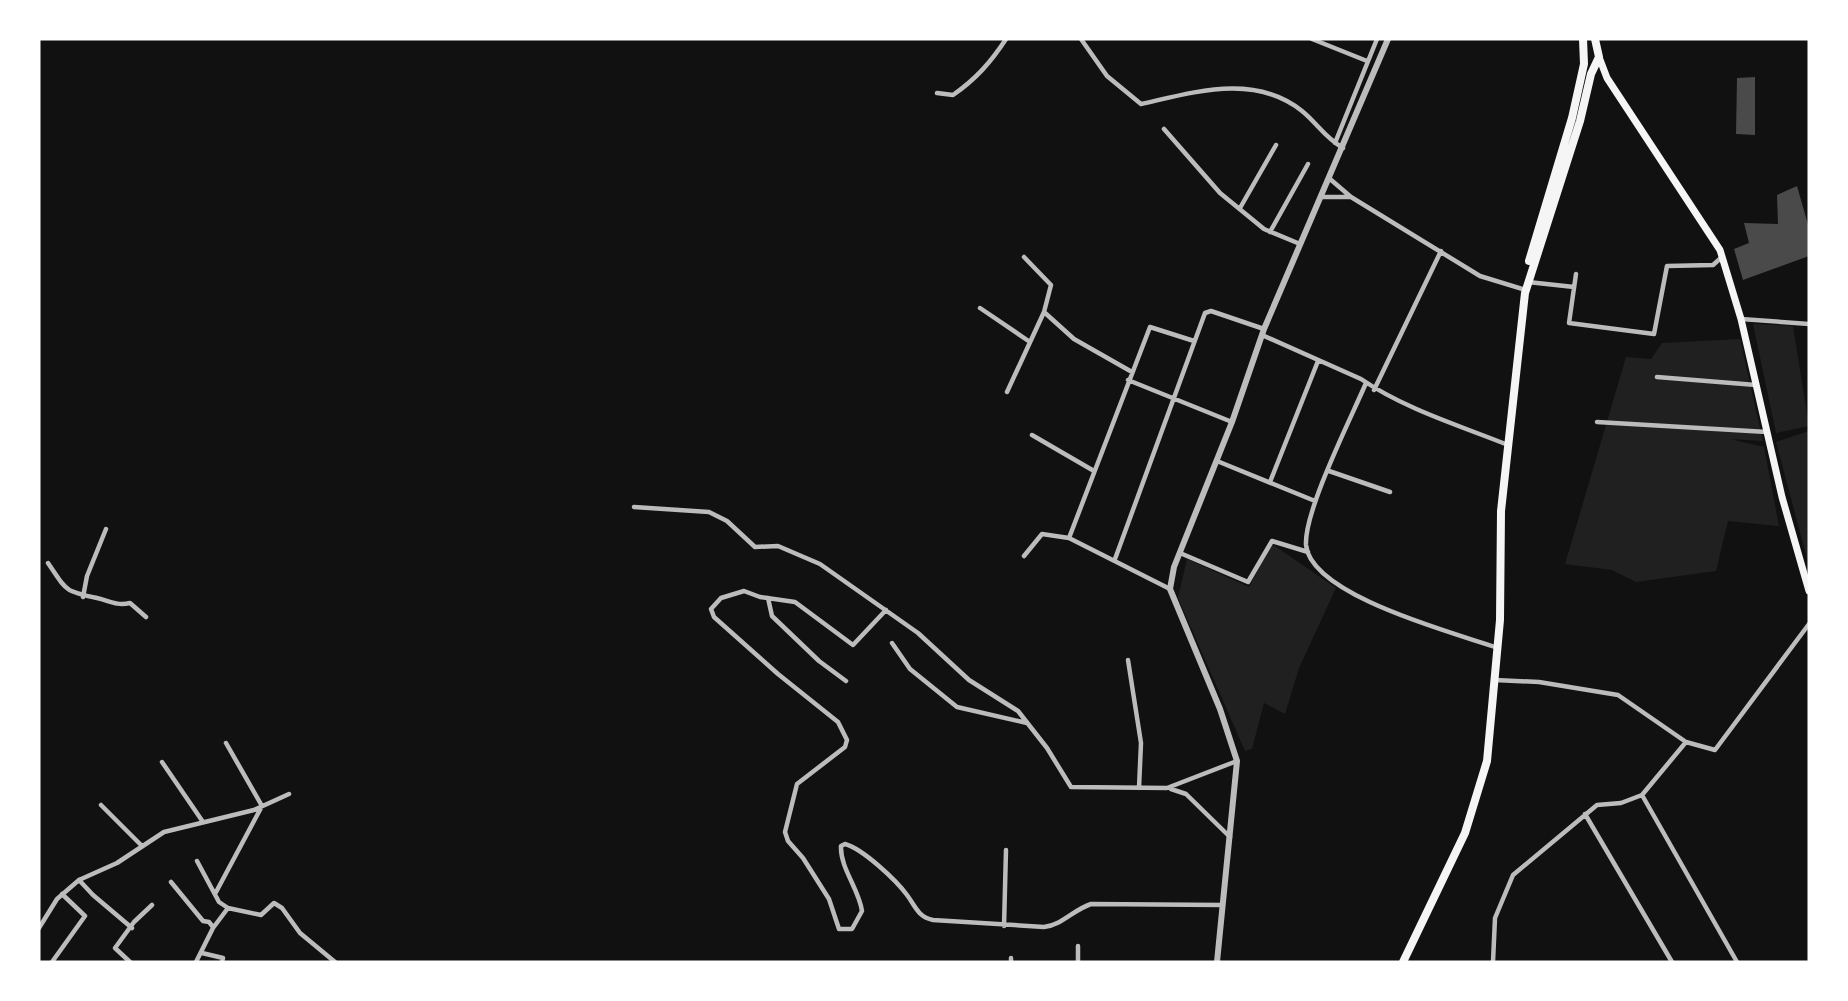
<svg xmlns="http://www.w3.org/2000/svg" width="1848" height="1001" font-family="Arial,sans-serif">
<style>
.green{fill:#202020}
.building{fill:#4a4a4a}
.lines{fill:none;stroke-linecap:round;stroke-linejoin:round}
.minor{stroke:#bcbcbc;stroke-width:4.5}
.tertiary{stroke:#bcbcbc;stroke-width:6}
.secondary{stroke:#f5f5f5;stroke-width:7}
.primary{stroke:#f5f5f5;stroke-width:8}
</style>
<rect width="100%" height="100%" fill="#111"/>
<!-- green -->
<path class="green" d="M1753,324L1793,326L1809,426L1776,433Z
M1740,339L1763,441L1730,439L1764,447L1779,526L1728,521L1716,571L1636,582L1612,570L1565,564L1626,357L1651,359L1662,343Z
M1809,431V566L1776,442Z
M1272,544L1336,588L1299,668L1285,714L1264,703L1252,749L1245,751L1178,598L1187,559L1249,587Z"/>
<!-- building -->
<path class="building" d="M1755,77V135L1736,134L1737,78Z
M1797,186L1809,228V256L1743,280L1734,249L1749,243L1744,223L1778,224L1777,195Z"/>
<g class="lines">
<!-- minor -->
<path class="minor" d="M1081,39L1107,76L1141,104C1195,92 1254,73 1302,111C1317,123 1324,137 1343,148
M1312,39L1367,61
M937,93L953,95C976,79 991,62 1006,39
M1164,129L1220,193L1264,229L1300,244
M1335,143L1377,39
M1330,179L1351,197L1480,276L1526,290
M1321,197H1351
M1240,208L1276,145
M1270,232L1308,164
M1576,274L1569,323L1654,334L1667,266L1713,265L1722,257
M1528,282L1574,287
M980,308L1030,342
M1044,312L1074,339L1132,372
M1741,319L1809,324
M1262,335L1361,379C1405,409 1458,425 1508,445
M1657,377L1756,385
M1128,380L1232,422
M1366,383C1351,418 1304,511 1306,545C1311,596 1455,633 1498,648
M1374,390L1441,251
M1007,392L1044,312L1051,285L1024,257
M1597,422L1767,432
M1032,435L1094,471
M1217,461L1315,501
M1329,471L1390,492
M1270,482L1318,361
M634,507L709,512L727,521L755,547L778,546L820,564L918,633L969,680L1018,711L1047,748L1071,787L1167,788L1237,761
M1069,538L1150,327L1194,341
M1180,553L1248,582L1272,541L1308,552
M1024,556L1042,534L1069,538L1170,589
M1115,559L1205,313L1211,311L1264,329
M48,563C67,591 64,591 97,598C110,601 116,606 130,603L146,617
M83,597L87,576L106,529
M768,598L772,616L819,661L846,681
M886,610L853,645L795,602L760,597L744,591L721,598L711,609L714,617L778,674L838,722L847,740L845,747L797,784L785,832L788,841L803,858L829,899L839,929H852L862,911C859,889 840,868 841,846L845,844C863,849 896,880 907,895C916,907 918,917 933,920L1044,927C1062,925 1073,910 1091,904L1222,905
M892,643L910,669L957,707L1027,723
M1128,660L1141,743L1139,788
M1495,680L1539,682L1618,695L1686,742L1715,750L1809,624
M162,762L203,822
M1171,789L1186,794L1230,837
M1642,795L1737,962
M101,805L142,846
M1585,814L1672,962
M197,861L219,902L228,908L261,915L274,903L282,908L300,933L335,962
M79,880L93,895L132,928
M171,882L203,921L209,922L213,927
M215,894L262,806L226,743
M1004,926L1006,850
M39,928L57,899L79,880L117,863L164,832L254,810L289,794
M202,953L223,958L222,962
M1011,958V962
M52,962L85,916L62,894
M130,962L115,948L134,922L152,905
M196,962L213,928L228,908
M1078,962V946
M1493,962L1495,918L1513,875L1597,805L1621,803L1642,795L1686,742"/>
<!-- tertiary -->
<path class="tertiary" d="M1217,962L1237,761L1220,709L1170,589L1174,567L1232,422L1264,329L1388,39"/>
<!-- secondary -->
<path class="secondary" d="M1599,57L1607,78L1720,250L1741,319L1782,497L1809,591"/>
<!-- primary -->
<path class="primary" d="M1529,261L1572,118L1584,64L1583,39
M1403,962L1465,833L1487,761L1500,620L1501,511L1525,293L1580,121L1591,74L1599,57L1595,39"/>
</g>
<!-- border -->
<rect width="1848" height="1001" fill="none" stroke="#ffffff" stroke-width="81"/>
</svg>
